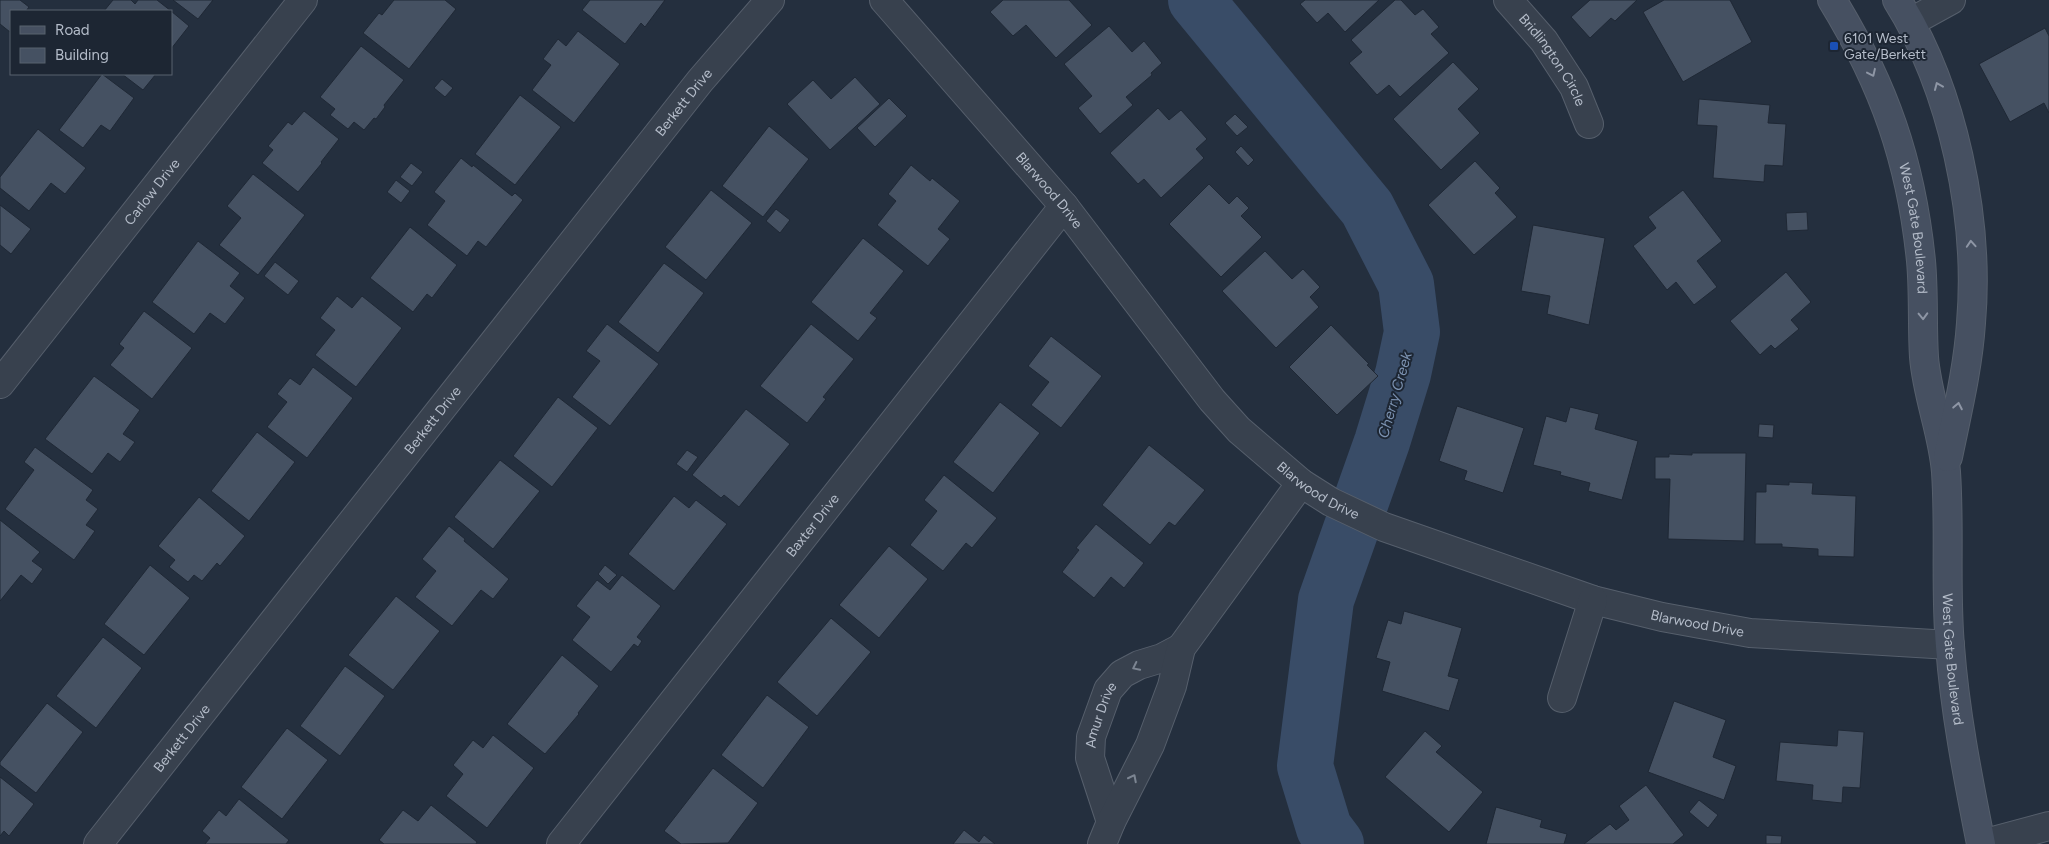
<svg xmlns="http://www.w3.org/2000/svg" width="2049" height="844" font-family="Figtree,sans-serif">
<style>
.lines{fill:none;stroke-linecap:round;stroke-linejoin:round}
.river{stroke:#394c67;stroke-width:56}
.building{fill:#455162;stroke:#1f2835}
.street-casing{stroke:#565f6c;stroke-width:30}
.secondary-casing{stroke:#565f6c;stroke-width:30}
.street{stroke:#38414e;stroke-width:28}
.secondary{stroke:#465061;stroke-width:28}
.oneway{stroke:#8e96a5}
.oneway2{stroke:#7c8592}
.transit-dot{fill:#1a4fb4;stroke:#1d2633;stroke-width:2}
.labels{text-anchor:middle;stroke-width:4;stroke-linejoin:round;paint-order:stroke}
.poi-label{font-size:14px;fill:#b4bcc9;stroke:#1d2633;text-anchor:start}
.street-label{font-size:14px;fill:#b4bcc9;stroke:#1d2633}
.water-label{font-size:15px;font-style:italic;fill:#7c92b1;stroke:#1d2633}
</style>
<rect width="100%" height="100%" fill="#242f3e"/>
<g class="lines">
<!-- river -->
<path class="river" d="M1196,0L1367,208L1406,284L1412,332L1403,374L1382,442L1326,600L1305,766L1324,828L1336,844"/>
</g>
<!-- building -->
<path class="building" d="M0,0H20L29,7L26,11H11L10,32L0,24Z
M113,0H131L135,4L138,0H157L171,11H104Z
M173,0H213L198,19Z
M394,0H445L456,9L409,69L363,33L379,13L382,15Z
M590,0H665L645,27L641,23L625,44L582,10Z
M1003,0H1069L1092,25L1056,58L1026,25L1013,36L990,12Z
M1305,0H1379L1345,32L1328,13L1317,23L1300,4Z
M1395,0H1401L1415,15L1423,9L1439,27L1431,34L1449,53L1400,97L1389,85L1377,95L1349,63L1362,52L1351,40Z
M1590,0H1637L1615,21L1611,18L1590,38L1571,17Z
M1664,0H1730L1752,42L1683,82L1643,12Z
M171,11L189,26L171,49Z
M1109,26L1132,52L1144,41L1162,63L1151,73L1152,75L1126,97L1133,105L1100,134L1078,108L1092,96L1064,64Z
M2045,28L2049,36V113L2044,103L2010,122L1979,64Z
M578,31L620,64L574,123L532,90L551,65L543,59L558,39L566,46Z
M361,46L404,80L384,105L385,107L376,119L374,118L364,130L354,122L348,129L330,115L335,109L320,97Z
M1453,62L1479,89L1458,109L1480,133L1441,170L1393,119Z
M102,74L134,98L110,131L101,125L83,148L59,130Z
M122,74H156L143,90Z
M855,77L880,104L830,150L787,104L813,80L831,99Z
M442,79L453,88L445,97L434,88Z
M520,95L561,127L515,185L475,154Z
M889,98L907,116L875,147L857,128Z
M1699,99L1770,105L1768,123L1786,124L1783,166L1765,165L1764,182L1713,178L1717,126L1697,125Z
M1158,108L1169,120L1181,110L1207,139L1196,149L1204,158L1161,198L1144,179L1138,184L1110,153Z
M304,111L339,139L321,162L322,163L298,192L262,163L273,150L268,146L288,122L292,125Z
M1235,114L1248,127L1237,136L1225,123Z
M769,126L809,159L763,217L722,186Z
M38,129L86,168L65,194L51,183L29,211L0,188V177Z
M1241,146L1254,160L1248,166L1235,152Z
M461,158L472,167L473,165L512,196L515,193L523,200L486,247L478,241L467,256L427,225L445,201L434,192Z
M1475,161L1500,188L1495,193L1517,217L1474,255L1428,205Z
M411,163L423,172L412,186L400,177Z
M911,165L930,181L932,178L960,201L938,229L950,239L928,266L877,225L896,201L888,194Z
M253,174L305,215L258,275L219,245L241,218L227,206Z
M396,180L410,191L401,203L387,192Z
M1209,184L1229,204L1237,196L1249,208L1241,216L1262,237L1221,277L1169,224Z
M711,190L752,223L706,280L665,247Z
M1683,190L1722,241L1697,261L1717,287L1694,305L1676,282L1667,290L1633,246L1656,228L1648,217Z
M0,205L31,229L11,254L0,245Z
M776,209L790,220L780,233L766,221Z
M1807,212L1808,230L1787,231L1786,213Z
M1533,225L1605,238L1589,325L1547,314L1550,296L1521,291Z
M410,227L457,265L432,298L427,294L413,312L370,278Z
M863,238L904,271L870,313L877,318L858,341L811,302Z
M198,241L240,273L230,286L245,298L225,324L210,313L194,334L152,302Z
M1265,251L1292,279L1303,269L1320,287L1310,297L1319,307L1276,348L1222,291Z
M275,262L299,281L288,295L264,276Z
M664,263L704,293L658,353L618,322Z
M1786,272L1811,302L1791,320L1799,329L1775,349L1771,345L1760,355L1730,321Z
M337,296L352,308L362,296L402,328L356,387L315,355L335,330L320,318Z
M144,311L192,348L152,399L110,365L124,348L119,344Z
M607,324L659,364L610,426L572,397L600,361L586,351Z
M811,324L854,359L823,397L826,399L807,423L760,386Z
M1331,325L1369,364L1367,365L1378,376L1337,415L1289,367Z
M1051,336L1102,376L1061,428L1031,405L1049,382L1028,366Z
M313,367L353,398L307,458L267,427L287,402L277,394L290,378L300,385Z
M94,376L140,410L123,434L135,442L120,462L108,453L92,474L45,439Z
M558,397L598,428L552,487L513,456Z
M1000,402L1040,433L993,493L953,462Z
M1457,406L1524,428L1503,493L1464,480L1467,471L1439,461Z
M1570,407L1599,414L1595,429L1638,441L1622,500L1588,491L1590,483L1560,475L1561,472L1533,465L1546,416L1566,422Z
M746,409L790,444L739,507L724,495L721,498L692,475Z
M1759,424L1774,425L1773,438L1758,437Z
M257,432L295,462L249,521L211,491Z
M1149,445L1205,490L1175,526L1169,522L1150,545L1102,505Z
M35,447L93,490L86,500L98,509L86,525L95,531L74,560L5,509L34,470L24,462Z
M687,450L698,457L687,472L676,464Z
M1692,453H1746L1744,541L1668,539L1670,479H1655V457H1669V454L1692,455Z
M500,460L540,491L493,549L454,517Z
M944,475L997,518L972,548L966,543L943,571L910,545L937,511L924,500Z
M1789,482L1813,483L1812,494L1856,496L1854,557L1818,556V549L1782,547V544H1755L1756,492H1766V484L1789,485Z
M674,496L689,508L696,500L727,524L674,591L628,554Z
M199,497L245,536L220,566L217,563L202,581L194,575L188,582L169,567L175,560L158,546Z
M0,520L40,552L32,561L43,569L32,584L21,575L0,601Z
M1096,524L1144,563L1124,588L1111,577L1094,598L1062,572L1079,550L1076,548Z
M449,526L465,539L464,541L509,579L493,599L481,590L452,626L415,597L436,571L422,559Z
M889,546L928,579L879,638L839,605Z
M150,565L190,598L144,655L104,624Z
M605,565L617,575L608,584L598,574Z
M622,575L661,606L637,637L642,641L638,647L634,644L611,672L572,640L590,617L576,606L597,580L610,590Z
M396,596L440,631L393,690L348,655Z
M1404,611L1462,628L1448,676L1459,679L1449,711L1382,691L1390,662L1376,658L1388,620L1401,624Z
M831,618L871,652L817,716L777,682Z
M103,637L142,668L96,728L56,696Z
M562,655L599,686L578,713L579,714L545,754L507,724Z
M345,666L385,696L340,756L300,726Z
M767,695L809,727L763,788L721,755Z
M1674,701L1726,720L1713,757L1736,766L1724,800L1648,772Z
M47,703L83,732L36,793L0,765V762Z
M287,728L328,760L282,819L241,787Z
M1838,730L1864,732L1860,788L1843,787L1842,803L1812,800L1813,785L1776,781L1780,742L1837,746Z
M1425,731L1442,746L1436,752L1483,792L1449,832L1385,777Z
M493,735L534,768L487,828L446,796L463,774L453,765L473,740L483,748Z
M713,768L758,803L728,843L681,844L664,831Z
M0,777L34,804L9,836L4,831L0,836Z
M1646,785L1684,835L1673,844H1584L1610,824L1616,830L1629,820L1619,806Z
M239,799L289,840L286,844H205L210,838L202,831L219,810L226,816Z
M1699,800L1718,815L1708,828L1689,812Z
M431,805L477,842L476,844H384L379,840L403,810L418,821Z
M1496,807L1542,820L1540,827L1567,834L1564,844H1486Z
M964,830L979,842L984,835L995,844H953Z
M1766,835L1782,836L1781,844H1766Z"/>
<g class="lines">
<!-- street casing -->
<g class="street-casing">
<g id="street">
<path id="s1" d="M884,0L1064,206L1212,400L1239,430L1301,483L1331,502L1384,527L1593,600L1662,617L1750,633L1950,645"/>
<path id="s2" d="M1508,0L1544,41L1574,87L1589,124"/>
<path d="M1911,22L1951,0"/>
<path id="s3" d="M0,384L303,0"/>
<path d="M1562,698L1593,600"/>
<path id="s4" d="M1111,822L1090,758L1091,737L1108,690L1122,674L1139,665L1162,658L1181,648"/>
<path id="s5" d="M98,844L700,81L770,0"/>
<path id="s6" d="M561,844L1064,206"/>
<path d="M1102,844L1111,822L1150,745L1172,686L1181,648L1301,483"/>
<path d="M1982,844L2049,826"/>
</g>
</g>
<!-- secondary casing -->
<g class="secondary-casing">
<g id="secondary">
<path id="s7" d="M1832,0C1884,85 1911,161 1921,261C1924,293 1922,325 1924,357C1927,396 1943,433 1946,472C1950,530 1945,589 1950,646C1955,713 1968,778 1981,844"/>
<path d="M1897,0C1953,89 1980,218 1971,323C1968,368 1957,413 1948,457"/>
</g>
</g>
<!-- street -->
<use href="#street" class="street"/>
<!-- secondary -->
<use href="#secondary" class="secondary"/>
</g>
<!-- one-way arrows -->
<defs><path id="oneway-chevron" d="M-2-3.5L2.5 0L-2 3.5" fill="none" stroke-width="1.6" stroke-linecap="round" stroke-linejoin="round" transform="scale(1.25)"/></defs>
<g class="oneway">
<use href="#oneway-chevron" transform="translate(1872 73) rotate(65)"/>
<use href="#oneway-chevron" transform="translate(1938 86) rotate(-113)"/>
<use href="#oneway-chevron" transform="translate(1971 244) rotate(-94)"/>
<use href="#oneway-chevron" transform="translate(1923 316) rotate(88)"/>
<use href="#oneway-chevron" transform="translate(1958 406) rotate(-79)"/>
</g>
<g class="oneway2">
<use href="#oneway-chevron" transform="translate(1136 667) rotate(154)"/>
<use href="#oneway-chevron" transform="translate(1133 778) rotate(-63)"/>
</g>
<!-- markers -->
<rect class="transit-dot" x="1829" y="41" width="10" height="10" rx="2.5"/>
<g class="labels">
<!-- poi labels -->
<g class="poi-label">
<text x="1844" y="43">6101 West<tspan x="1844" dy="16">Gate/Berkett</tspan></text>
</g>
<!-- street labels -->
<g class="street-label">
<text dy="5" stroke="none"><textPath href="#s2" startOffset="75">Bridlington Circle</textPath></text>
<text dy="5" stroke="none"><textPath href="#s5" startOffset="945">Berkett Drive</textPath></text>
<text dy="5" stroke="none"><textPath href="#s1" startOffset="252">Blarwood Drive</textPath></text>
<text dy="5" stroke="none"><textPath href="#s3" startOffset="245">Carlow Drive</textPath></text>
<text dy="5" stroke="none"><textPath href="#s7" startOffset="245">West Gate Boulevard</textPath></text>
<text dy="5" stroke="none"><textPath href="#s5" startOffset="540">Berkett Drive</textPath></text>
<text dy="5" stroke="none"><textPath href="#s1" startOffset="658">Blarwood Drive</textPath></text>
<text dy="5" stroke="none"><textPath href="#s6" startOffset="406">Baxter Drive</textPath></text>
<text dy="5" stroke="none"><textPath href="#s1" startOffset="1062">Blarwood Drive</textPath></text>
<text dy="5" stroke="none"><textPath href="#s7" startOffset="679">West Gate Boulevard</textPath></text>
<text dy="5" stroke="none"><textPath href="#s4" startOffset="112">Amur Drive</textPath></text>
<text dy="5" stroke="none"><textPath href="#s5" startOffset="135">Berkett Drive</textPath></text>
</g>
<!-- water labels -->
<g class="water-label">
<text transform="translate(1395 395) rotate(-74)" y="5">Cherry Creek</text>
</g>
</g>
<!-- legend -->
<rect x="10" y="10" width="162" height="65" fill="#1d2633" stroke="#59626f"/>
<rect x="20" y="26" width="25" height="8" fill="#465061" stroke="#59626f"/>
<text x="55" y="35" font-size="15" fill="#b4bcc9">Road</text>
<rect x="20" y="48" width="25" height="15" fill="#455162" stroke="#59626f"/>
<text x="55" y="60" font-size="15" fill="#b4bcc9">Building</text>
</svg>
